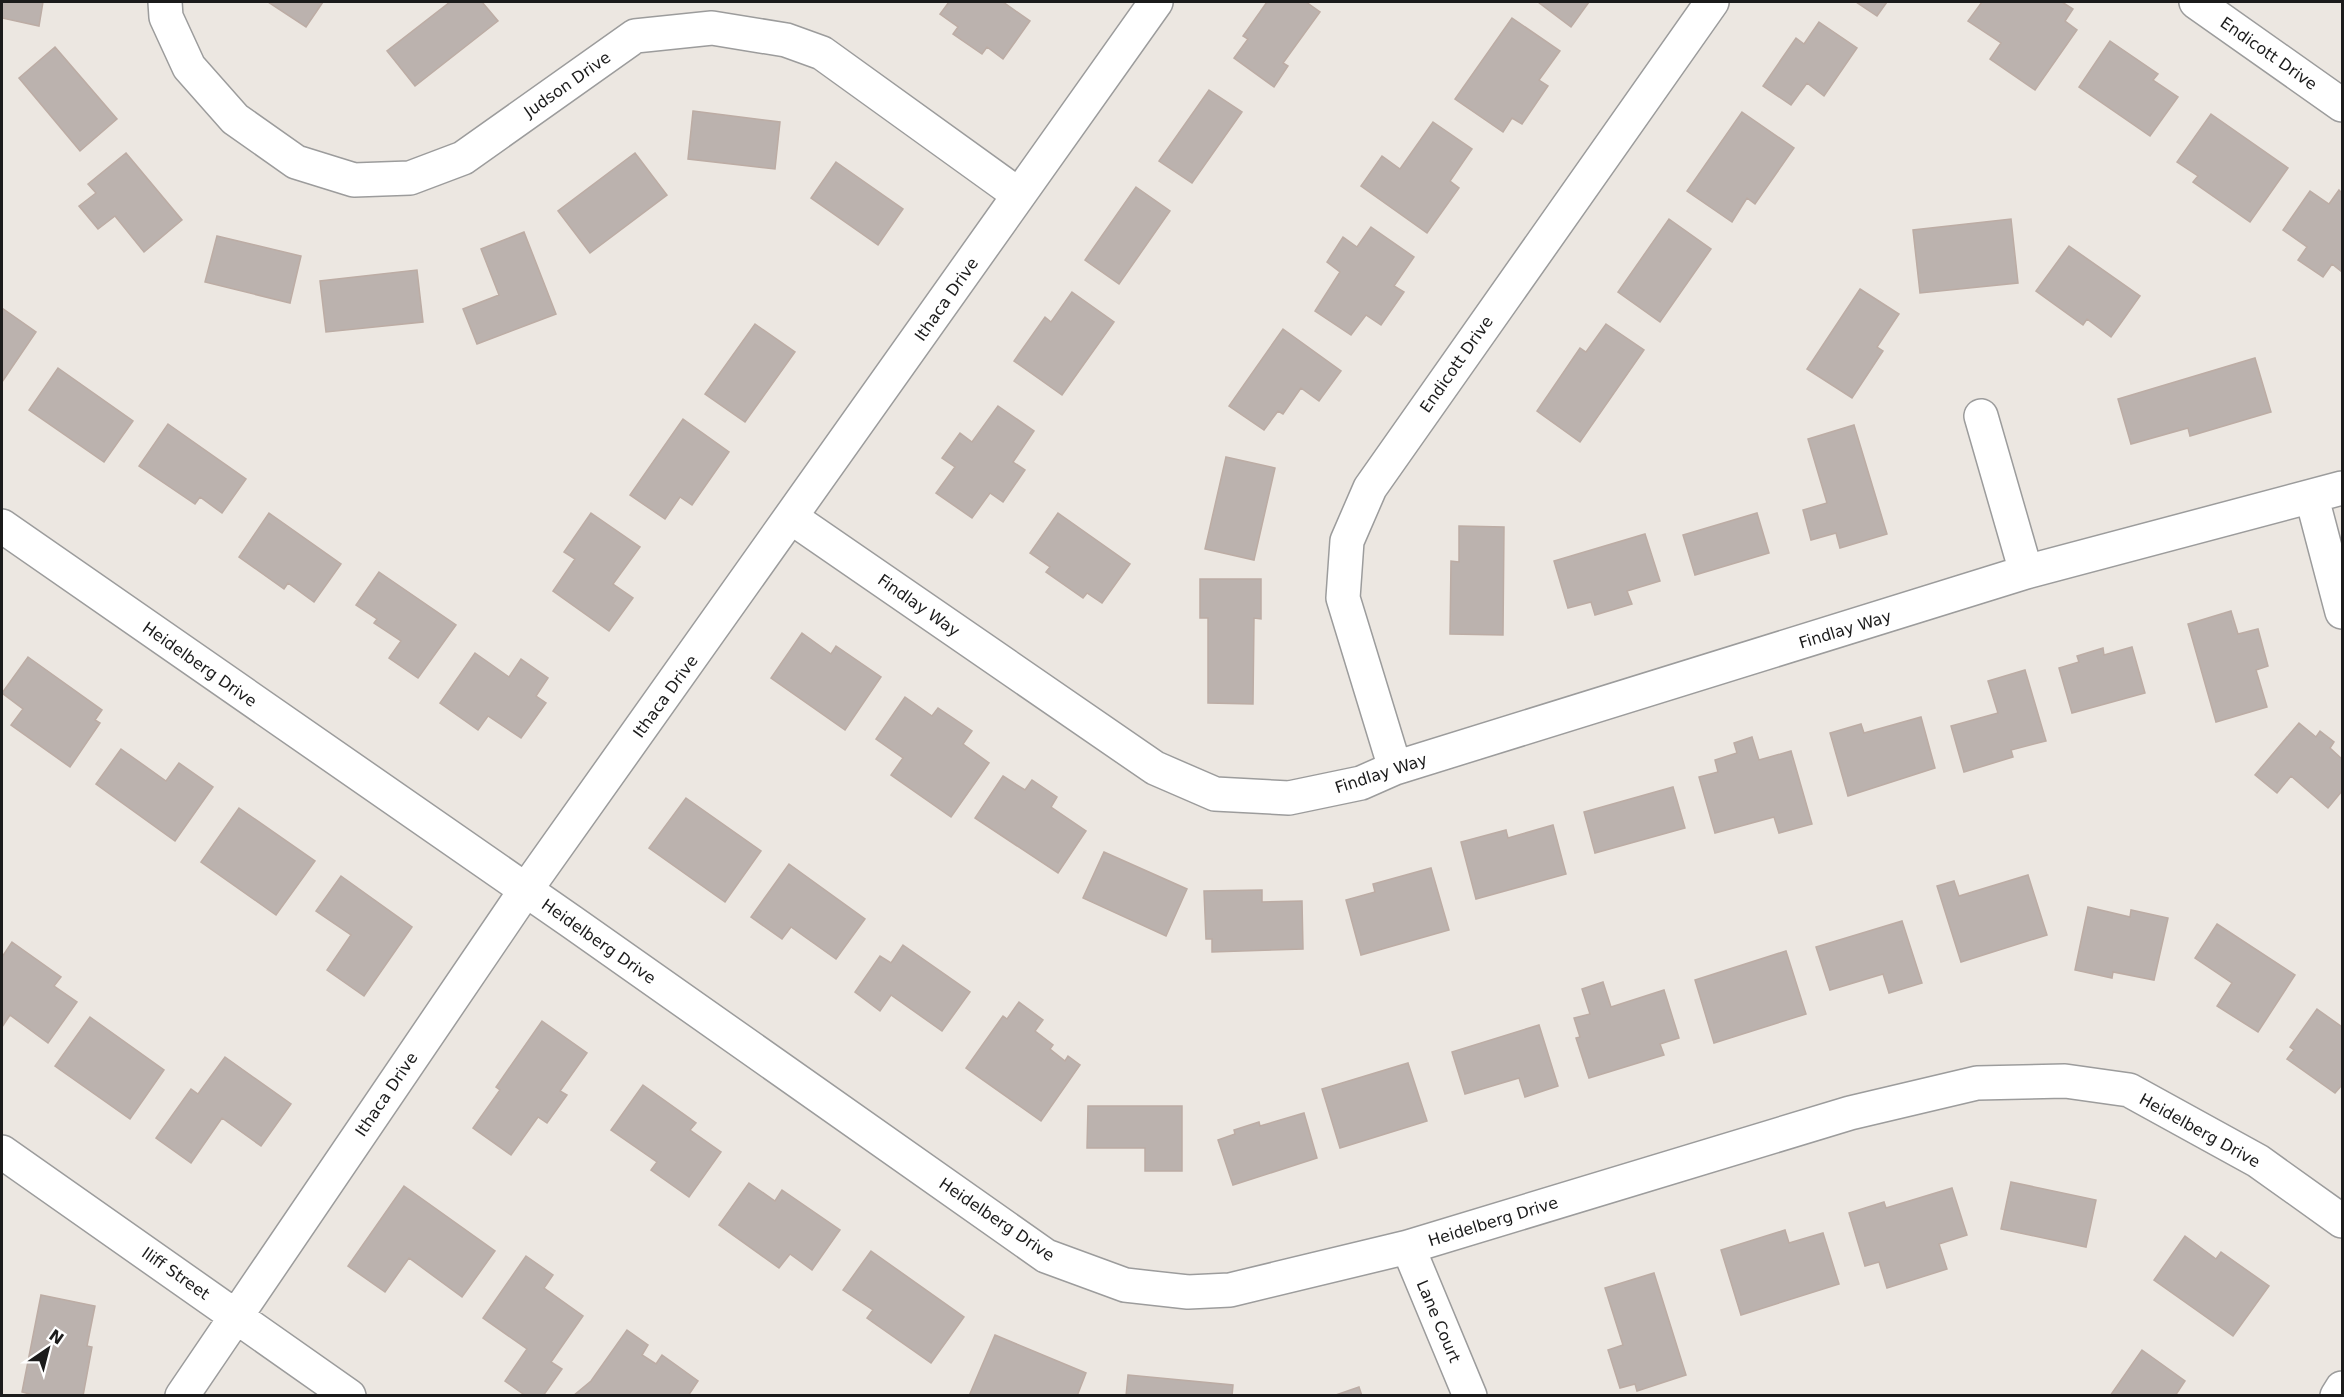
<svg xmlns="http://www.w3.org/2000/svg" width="2344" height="1397" font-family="'DejaVu Sans',sans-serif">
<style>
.building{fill:#bbb2ae;stroke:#bcaca4;stroke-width:1.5}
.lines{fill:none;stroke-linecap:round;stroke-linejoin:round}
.minor-casing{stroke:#9c9c9c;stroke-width:36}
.minor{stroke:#fff;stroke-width:33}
.labels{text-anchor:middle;stroke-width:6;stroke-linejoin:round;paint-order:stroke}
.street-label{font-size:16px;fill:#1b1b1b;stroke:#fff}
</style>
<rect width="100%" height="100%" fill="#ece7e1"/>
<!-- building -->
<path class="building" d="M2,2H43L39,26L2,18Z
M268,2H323L306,27Z
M450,2H482L498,21L415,86L387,51Z
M949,2H1003L1030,21L1003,59L987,47L982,54L953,34L958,27L940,14Z
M1267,2H1306L1320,12L1283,63L1288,66L1274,87L1234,58L1248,39L1243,36Z
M1538,2H1589L1571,27Z
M1856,2H1887L1877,16Z
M1982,2H2062L2073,9L2065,21L2077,30L2035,90L1990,59L2001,43L1968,21Z
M1512,18L1560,51L1539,80L1548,86L1522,124L1512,118L1503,132L1455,99Z
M1819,22L1857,48L1824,96L1807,83L1791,105L1763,86L1796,38L1804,44Z
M2110,41L2158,74L2153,80L2178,97L2150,136L2079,87Z
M55,47L117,119L80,151L19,78Z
M1209,90L1242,112L1192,183L1159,161Z
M693,111L780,122L775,169L688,159Z
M1742,112L1794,148L1755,204L1747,198L1732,222L1687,191Z
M2211,114L2288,168L2250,222L2193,182L2198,176L2177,162Z
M1433,122L1472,149L1450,181L1459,188L1427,233L1361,186L1382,156L1400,169Z
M126,153L182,220L144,252L115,216L98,229L79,206L96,193L88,184Z
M635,153L667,195L590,253L558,211Z
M836,162L903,209L878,245L811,198Z
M1136,187L1170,211L1119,284L1085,260Z
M2339,190L2342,193V272L2332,264L2323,277L2298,260L2307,247L2283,230L2310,191L2329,204Z
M1669,219L1711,249L1660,322L1618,292Z
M2011,219L2018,283L1920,293L1913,230Z
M1371,227L1414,257L1394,286L1404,292L1381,325L1366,315L1351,335L1315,311L1340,272L1327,262L1343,237L1357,247Z
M524,232L556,314L477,344L463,309L499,295L481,249Z
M217,236L301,256L290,303L205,282Z
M2069,246L2140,296L2111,337L2087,319L2083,325L2036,291Z
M417,270L423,322L326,332L320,281Z
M1860,289L1899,314L1877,347L1883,351L1852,398L1807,369Z
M1072,292L1114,322L1062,395L1014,361L1045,317L1051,322Z
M2,308L36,332L2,382Z
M755,324L795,352L745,422L705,394Z
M1606,324L1644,350L1580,442L1537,411L1580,348L1586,352Z
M1283,329L1341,371L1319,401L1301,388L1283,414L1278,411L1264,430L1229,406Z
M2255,358L2271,412L2190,436L2188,428L2131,444L2118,399Z
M58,368L133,421L104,462L29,410Z
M998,406L1034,431L1013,462L1025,470L1003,502L990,493L972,518L936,493L955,467L942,458L960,433L972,442Z
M683,419L729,452L692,505L680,497L665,519L630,495Z
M168,424L246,479L222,513L200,497L195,504L139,466Z
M1854,425L1887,534L1840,548L1836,533L1811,540L1803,510L1827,503L1808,439Z
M1226,457L1275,468L1254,560L1205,549Z
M269,513L341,564L314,602L288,583L284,589L239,557Z
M591,513L640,547L613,584L633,598L609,631L553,591L575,559L564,552Z
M1058,513L1130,564L1102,603L1087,593L1083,598L1046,572L1050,567L1030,553Z
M1757,513L1769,553L1695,575L1683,535Z
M1459,526L1504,527L1503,635L1450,634L1451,561L1459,562Z
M1645,534L1660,581L1627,591L1632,604L1595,615L1591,602L1568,608L1554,561Z
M379,572L456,625L418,678L389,658L401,641L374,623L377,619L356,605Z
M1200,579H1261V619L1254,618L1253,704L1208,703V618H1200Z
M2231,611L2238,634L2258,629L2268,666L2256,670L2267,707L2216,722L2188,624Z
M802,633L831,654L836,646L881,677L845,730L771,678Z
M2132,647L2145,693L2072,713L2059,668L2079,662L2077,656L2103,648L2104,655Z
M475,653L509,677L521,659L548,678L536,696L546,703L521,738L488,716L478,730L440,703Z
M28,657L102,710L95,720L100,723L70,767L11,725L23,709L2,693Z
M2025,670L2046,741L2011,750L2013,757L1964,772L1951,726L1998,713L1988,681Z
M905,697L932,716L938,708L972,731L963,744L989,763L951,817L891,775L903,758L876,739Z
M1921,717L1935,768L1848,796L1830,733L1861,724L1864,733Z
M2299,723L2316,737L2320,731L2334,742L2330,748L2342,759V791L2328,808L2291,776L2277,793L2255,775Z
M1752,737L1759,760L1791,751L1812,824L1779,833L1774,817L1715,833L1699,777L1718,772L1715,760L1737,753L1734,743Z
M121,749L166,781L179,763L213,787L175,841L96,784Z
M1003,776L1025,790L1032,780L1057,797L1051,807L1086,831L1058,873L975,818Z
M1673,787L1685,828L1595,853L1584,812Z
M686,798L761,851L725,902L649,848Z
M239,808L315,861L276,915L201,862Z
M1553,825L1566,874L1476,899L1461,842L1506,830L1508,838Z
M1104,852L1187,889L1166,936L1083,898Z
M789,864L865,919L836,959L791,927L782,939L751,917Z
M1431,868L1449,930L1361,955L1346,900L1375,892L1373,884Z
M2028,875L2047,935L1961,962L1937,886L1954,881L1959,896Z
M341,876L412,927L364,996L327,970L351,935L316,911Z
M1262,890V902L1302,901L1303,949L1212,952V939H1206L1204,891Z
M2088,907L2130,917L2131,910L2168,918L2154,980L2113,972L2112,978L2075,970Z
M1902,921L1922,983L1889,993L1883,974L1830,990L1816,947Z
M2217,924L2295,975L2258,1032L2217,1006L2232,983L2195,958Z
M12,942L61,977L54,986L77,1002L48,1043L10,1015L2,1027V957Z
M903,945L970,992L942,1031L891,995L880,1011L855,992L880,956L891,963Z
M1786,951L1806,1014L1714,1043L1695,980Z
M1603,982L1611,1007L1664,990L1679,1038L1660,1044L1664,1055L1589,1078L1576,1038L1580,1037L1574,1018L1590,1014L1582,989Z
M1019,1002L1043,1020L1035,1031L1053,1045L1050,1049L1065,1061L1068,1056L1080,1065L1041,1121L966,1068L1003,1016L1007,1019Z
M2317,1009L2342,1027V1085L2335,1093L2287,1059L2294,1050L2290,1047Z
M90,1017L164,1070L130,1119L55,1066Z
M542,1021L587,1053L560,1091L567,1095L547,1123L538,1117L511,1155L473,1128L500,1090L496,1087Z
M1539,1025L1558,1086L1525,1097L1519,1078L1465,1094L1452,1052Z
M225,1057L291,1104L261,1146L222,1118L191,1163L156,1138L191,1089L198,1094Z
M1408,1063L1427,1121L1340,1148L1322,1089Z
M643,1085L696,1123L690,1130L721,1152L689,1197L651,1170L657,1162L611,1130Z
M1088,1106H1182V1171H1145V1148H1087Z
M1304,1113L1317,1158L1233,1185L1218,1140L1235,1134L1234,1130L1259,1122L1260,1126Z
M2011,1182L2096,1200L2086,1247L2001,1229Z
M749,1183L775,1201L782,1190L840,1230L812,1270L790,1254L779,1268L719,1225Z
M404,1186L495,1251L462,1297L409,1258L385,1292L348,1266Z
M1952,1188L1967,1235L1939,1244L1947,1269L1887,1288L1879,1262L1865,1266L1849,1213L1884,1202L1886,1208Z
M1785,1230L1789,1243L1823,1233L1839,1284L1741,1315L1721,1250Z
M2185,1236L2216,1259L2221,1252L2269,1286L2233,1336L2154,1280Z
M871,1251L964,1317L931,1363L867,1318L873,1310L843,1290Z
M526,1256L553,1275L544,1288L583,1316L551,1362L562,1369L543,1396H526L505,1381L527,1349L483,1318Z
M1654,1273L1686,1375L1637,1391L1635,1384L1620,1388L1608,1350L1623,1345L1605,1288Z
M41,1295L95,1306L87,1346L92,1347L83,1396H37L22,1392Z
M627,1330L648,1345L642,1355L656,1364L662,1355L698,1381L688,1396H573L591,1381Z
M995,1335L1086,1373L1077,1396H969Z
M2142,1350L2185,1381L2175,1396H2110Z
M1128,1375L1233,1385L1232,1396H1126Z
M1359,1387L1362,1396H1333Z"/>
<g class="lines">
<!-- minor casing -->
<g class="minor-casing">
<path id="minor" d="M165,2L166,17L189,67L235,119L296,162L354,180L410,178L463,158L635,36L712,28L786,40L822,53L1019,195
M2196,2L2342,105
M1981,416L2026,572
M2312,498L2342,612
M792,518L1155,768L1215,794L1289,798L1361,783L1395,768L2026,572L2342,488
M2,526L572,922L1046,1256L1125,1285L1188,1292L1230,1290L1408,1247L1850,1113L1977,1083L2065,1081L2129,1090L2258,1161L2342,1221
M1395,768L1343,598L1347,541L1370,488L1712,2
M2,1152L349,1396
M1408,1247L1470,1396
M182,1396L525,891L1156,2
M2337,1396L2342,1388"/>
</g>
<!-- minor -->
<use href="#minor" class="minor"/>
</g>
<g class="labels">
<!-- street labels -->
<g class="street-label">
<text transform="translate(2269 53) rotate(35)" y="6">Endicott Drive</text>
<text transform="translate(567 84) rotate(-35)" y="6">Judson Drive</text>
<text transform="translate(946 299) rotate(-55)" y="6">Ithaca Drive</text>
<text transform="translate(1456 364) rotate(-55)" y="6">Endicott Drive</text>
<text transform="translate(919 605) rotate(35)" y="6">Findlay Way</text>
<text transform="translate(1845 629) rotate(-17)" y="6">Findlay Way</text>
<text transform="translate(200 664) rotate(35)" y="6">Heidelberg Drive</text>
<text transform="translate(665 696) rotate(-54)" y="6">Ithaca Drive</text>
<text transform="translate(1381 773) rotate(-18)" y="6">Findlay Way</text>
<text transform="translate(599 941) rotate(35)" y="6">Heidelberg Drive</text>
<text transform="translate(386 1094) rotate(-56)" y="6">Ithaca Drive</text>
<text transform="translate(2200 1130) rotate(29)" y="6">Heidelberg Drive</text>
<text transform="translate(997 1219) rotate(34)" y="6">Heidelberg Drive</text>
<text transform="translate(1493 1221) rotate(-17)" y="6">Heidelberg Drive</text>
<text transform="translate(176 1273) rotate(35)" y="6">Iliff Street</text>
<text transform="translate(1439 1321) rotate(67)" y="6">Lane Court</text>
</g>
</g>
<!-- border -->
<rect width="2344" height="1397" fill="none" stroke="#1b1b1b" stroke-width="6"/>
<!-- north arrow -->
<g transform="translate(48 1349) rotate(35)" stroke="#ffffff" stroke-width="4.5" paint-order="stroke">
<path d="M0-4.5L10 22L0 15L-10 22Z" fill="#1b1b1b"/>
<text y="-9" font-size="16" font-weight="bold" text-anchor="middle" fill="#1b1b1b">N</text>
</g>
</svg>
